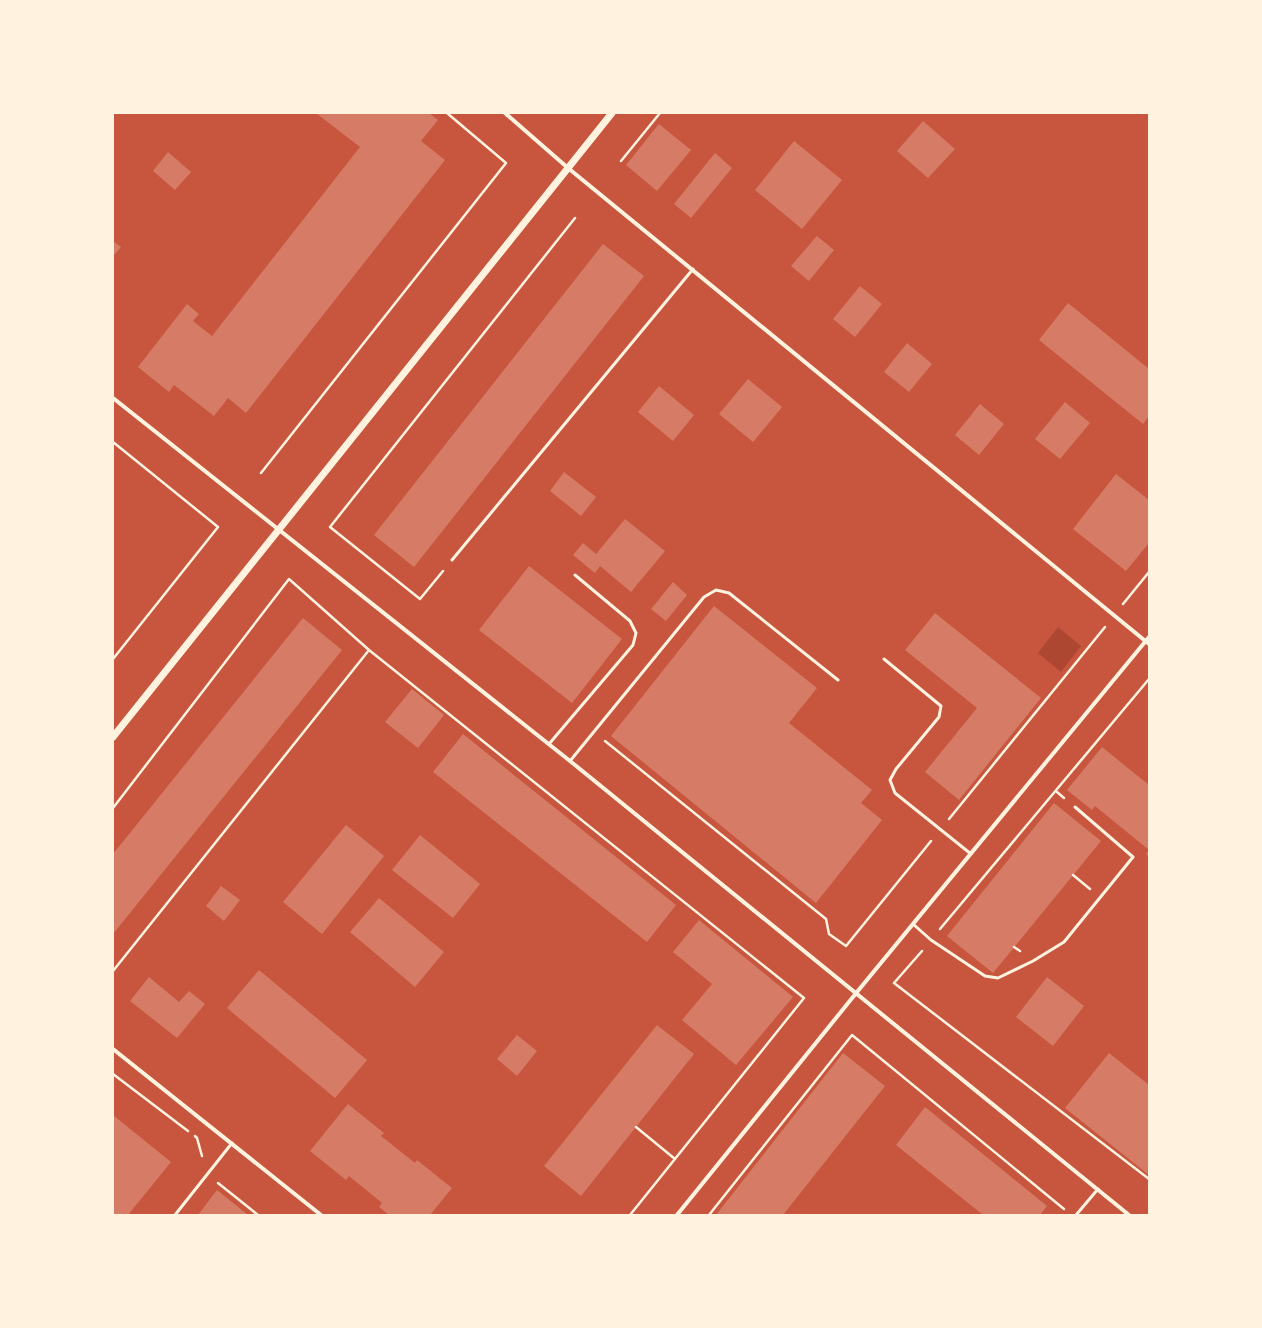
<svg xmlns="http://www.w3.org/2000/svg" width="1262" height="1328" font-family="'Sofia Sans Condensed',sans-serif">
<style>
.green{fill:#ae4732}
.building{fill:#d67c66}
.lines{fill:none;stroke-linecap:round;stroke-linejoin:round}
.path{stroke:#fff3e0;stroke-width:2.5}
.service{stroke:#fff3e0;stroke-width:3}
.minor{stroke:#fff3e0;stroke-width:4}
.tertiary{stroke:#fff3e0;stroke-width:7}
</style>
<rect width="100%" height="100%" fill="#c8553d"/>
<!-- green -->
<path class="green" d="M1058,627L1081,646L1061,672L1038,653Z"/>
<!-- building -->
<path class="building" d="M316,113H429L438,120L421,141L445,160L246,413L228,398L214,416L174,385L169,392L138,367L187,304L199,314L193,321L212,336L360,147Z
M923,121L955,149L928,178L897,151Z
M659,124L691,150L657,191L626,165Z
M794,141L842,180L802,229L755,190Z
M168,152L191,172L175,190L153,171Z
M715,153L732,168L691,218L674,204Z
M817,236L834,250L809,281L791,266Z
M113,241L121,247L113,256Z
M603,244L644,276L414,567L374,535Z
M860,286L882,304L855,337L833,319Z
M1068,303L1149,369V416L1143,424L1039,340Z
M907,343L932,364L909,392L884,372Z
M748,379L782,407L753,442L719,414Z
M659,386L694,415L673,441L638,412Z
M1065,402L1090,423L1060,459L1035,439Z
M980,404L1004,424L979,455L955,435Z
M564,472L596,497L581,516L550,491Z
M1116,474L1149,500V543L1126,571L1073,529Z
M625,519L665,551L631,592L600,566L595,573L573,555L583,543L596,554Z
M529,566L622,639L572,703L479,630Z
M673,582L687,595L666,621L651,609Z
M714,606L817,688L789,723L872,790L861,803L882,820L816,903L611,736Z
M935,613L1041,698L959,800L925,772L977,708L905,650Z
M303,618L342,650L113,934V854Z
M412,689L444,715L418,748L385,722Z
M463,734L676,905L647,942L433,772Z
M1102,747L1149,785V857L1146,854L1149,850L1095,806L1092,810L1067,790Z
M1054,803L1101,841L993,973L947,936Z
M346,825L384,856L322,934L283,902Z
M420,835L480,884L453,918L392,870Z
M221,886L240,900L224,921L206,906Z
M379,898L444,952L415,987L350,932Z
M699,920L793,997L736,1065L682,1020L712,984L673,952Z
M259,970L367,1060L335,1098L227,1008Z
M149,977L179,1002L189,991L205,1004L177,1038L130,1001Z
M1047,977L1084,1006L1053,1046L1016,1017Z
M657,1025L694,1054L581,1196L544,1166Z
M517,1035L537,1051L517,1076L497,1059Z
M843,1053L885,1086L783,1215H716Z
M1109,1053L1149,1085V1175L1065,1108Z
M348,1104L384,1133L381,1136L415,1163L417,1160L452,1188L430,1215H389L379,1207L382,1203L349,1176L346,1180L310,1151Z
M925,1107L1047,1206L1040,1215H983L896,1145Z
M113,1115L171,1162L128,1215H113Z
M217,1190L248,1215H198Z"/>
<g class="lines">
<!-- path -->
<path class="path" d="M621,161L660,113
M113,442L218,527L113,659
M261,473L506,163L447,113
M443,571L420,599L330,527L575,218
M1123,604L1149,572
M605,741L826,919L829,934L846,946L931,841
M1057,792L1064,798
M113,808L289,579L369,650L804,998L630,1215
M949,819L1105,627
M1073,875L1090,889
M940,929L1149,679
M1014,947L1020,951
M922,951L894,983L1149,1179
M113,971L369,650
M113,1074L188,1131
M636,1127L675,1159
M195,1136L197,1138L202,1156
M218,1183L258,1215
M709,1215L852,1035L1064,1209"/>
<!-- service -->
<path class="service" d="M452,560L693,269
M884,659L941,706L939,717L896,769L890,780L895,793L971,854
M549,744L633,645L636,633L630,621L575,575
M570,761L704,597L716,590L729,593L838,680
M913,924L931,940L985,976L998,978L1033,961L1064,942L1133,857L1075,807
M175,1215L232,1143
M1076,1215L1098,1189"/>
<!-- minor -->
<path class="minor" d="M505,113L568,168L1149,644
M113,398L570,761L1129,1215
M113,1049L321,1215
M677,1215L857,992L1149,637"/>
<!-- tertiary -->
<path class="tertiary" d="M113,737L612,113"/>
</g>
<!-- border -->
<rect width="1262" height="1328" fill="none" stroke="#fff3e0" stroke-width="228"/>
</svg>
